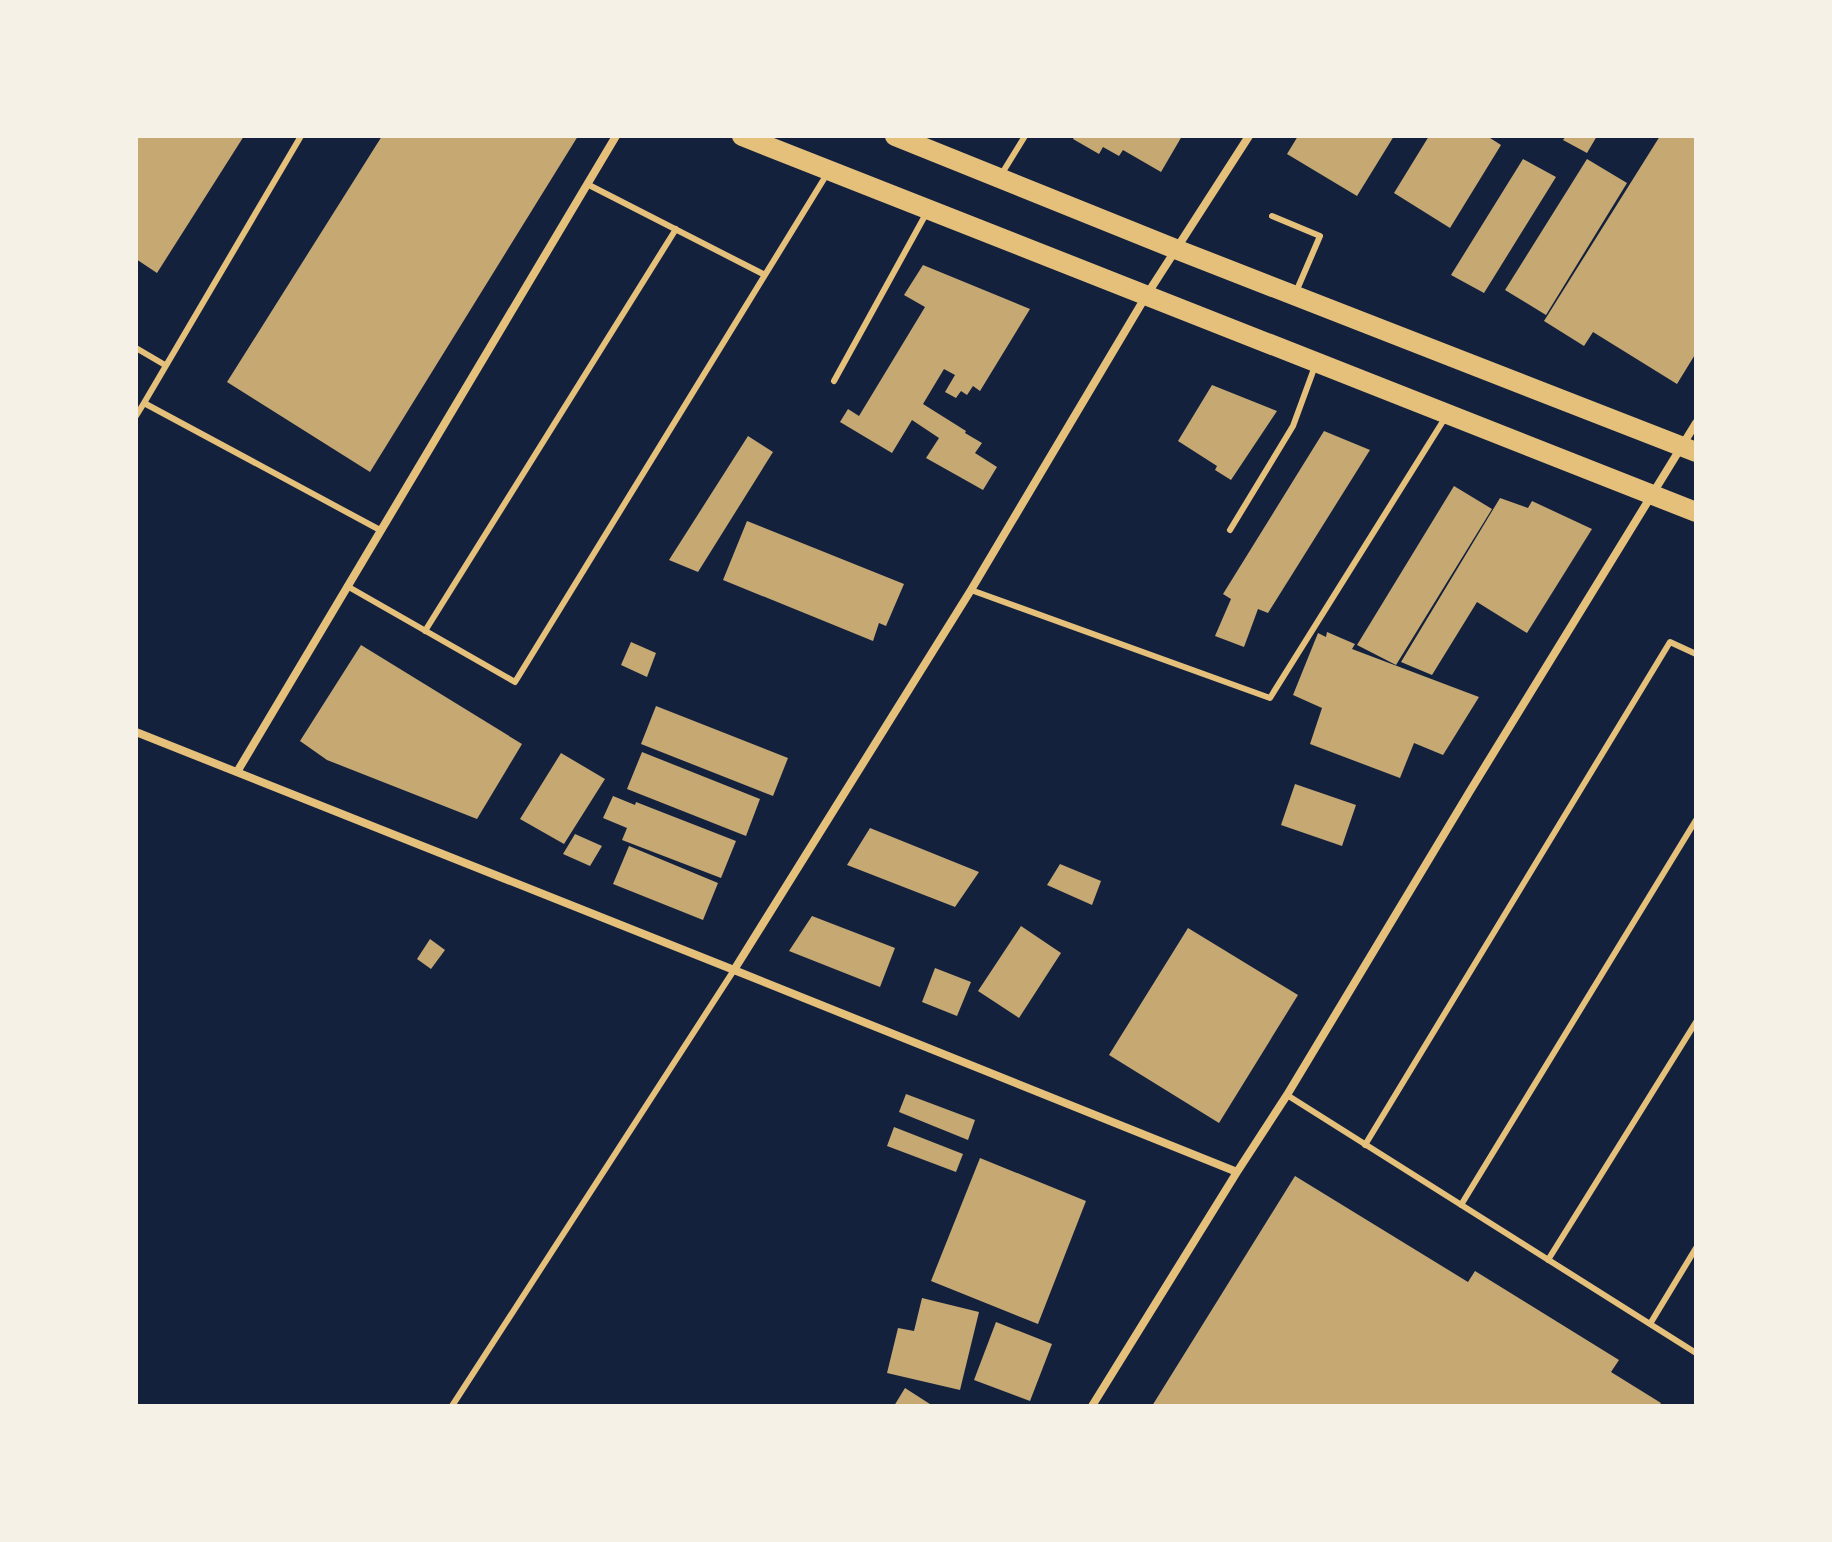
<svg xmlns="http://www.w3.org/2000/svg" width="1832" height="1542" font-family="Manrope,sans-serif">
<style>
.building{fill:#c6a872}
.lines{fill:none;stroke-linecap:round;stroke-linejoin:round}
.service{stroke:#e5c07b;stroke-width:6}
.minor{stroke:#e5c07b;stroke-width:8}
.primary{stroke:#e5c07b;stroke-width:20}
</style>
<rect width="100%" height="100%" fill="#14213d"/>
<!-- building -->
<path class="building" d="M136,136H244L157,273L136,259Z
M382,136H578L370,472L227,382Z
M1075,136H1182L1161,172L1123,150L1119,156L1103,147L1099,154L1073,139Z
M1298,136H1394L1357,196L1287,154Z
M1429,136H1487L1501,145L1450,228L1394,193Z
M1566,136H1597L1587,153L1563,140Z
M1660,136H1696V353L1677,384L1593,332L1584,346L1544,321Z
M1523,159L1556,177L1484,293L1451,275Z
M1587,159L1627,183L1546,315L1505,290Z
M923,265L1030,309L980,391L973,386L967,395L961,391L956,398L945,392L955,375L944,369L923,404L966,431L965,433L982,443L975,453L997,467L983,490L926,458L939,438L912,420L892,453L840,422L848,409L859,416L925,307L904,295Z
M1212,385L1277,411L1231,480L1215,470L1217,466L1178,441Z
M1324,431L1370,450L1268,613L1258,609L1244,647L1215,636L1231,599L1223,594Z
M748,436L773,452L698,572L669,560Z
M1454,486L1492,509L1396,665L1357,645Z
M1500,498L1528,508L1532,501L1592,529L1527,633L1477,602L1432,675L1401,662Z
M747,521L904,584L886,626L879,623L873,641L723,580Z
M1327,632L1355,644L1352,649L1479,697L1443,755L1414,743L1400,778L1310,744L1322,708L1293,695L1318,633L1326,637Z
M631,642L656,653L647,677L621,665Z
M361,645L522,744L477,819L327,760L300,741Z
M656,706L788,758L773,796L641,744Z
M642,752L760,799L746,836L627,789Z
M561,753L605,779L564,844L520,819Z
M1295,784L1356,805L1342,846L1281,825Z
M613,796L635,805L636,802L736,841L721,878L622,840L627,828L603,818Z
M870,828L979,872L955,907L847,865Z
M575,834L602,846L590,866L563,854Z
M629,846L718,883L703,920L613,884Z
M1060,864L1101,881L1092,905L1047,885Z
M812,916L895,948L880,987L789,951Z
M1021,926L1061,953L1019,1018L978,991Z
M1188,928L1298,995L1219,1123L1109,1055Z
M430,939L445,950L431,969L417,959Z
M935,968L971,982L957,1016L922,1002Z
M906,1094L975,1120L968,1140L899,1112Z
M894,1127L963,1154L956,1172L887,1146Z
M980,1158L1086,1201L1038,1324L931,1281Z
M1295,1176L1468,1282L1475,1271L1619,1360L1611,1372L1661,1403L1659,1406H1152Z
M922,1298L979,1312L960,1390L887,1373L898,1328L914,1331Z
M996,1322L1052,1344L1030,1401L974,1380Z
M905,1388L933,1406H894Z"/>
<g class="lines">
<!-- service -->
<path class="service" d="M1001,175L1025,136
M587,184L765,275
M1272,216L1320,236L1296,292
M136,348L165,365
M834,381L927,212
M144,403L301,136
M136,416L144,403L380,530
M1230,530L1293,426L1315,366
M347,586L515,682L827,174
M971,590L1270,698L1445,418
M425,631L676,229
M1287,1095L1696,1353
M1365,1145L1670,642L1696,654
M1461,1205L1696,820
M1548,1260L1696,1022
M1650,1324L1696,1248
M452,1406L734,970"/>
<!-- minor -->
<path class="minor" d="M136,732L734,970L1237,1172
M237,772L616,136
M734,970L971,590L1146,296L1249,136
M1092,1406L1237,1172L1287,1095L1470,791L1696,423"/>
<!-- primary -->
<path class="primary" d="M742,136L1696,512
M895,136L1178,250L1696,452"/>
</g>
<!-- border -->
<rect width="1832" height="1542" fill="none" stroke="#f6f1e7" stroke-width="276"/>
</svg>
